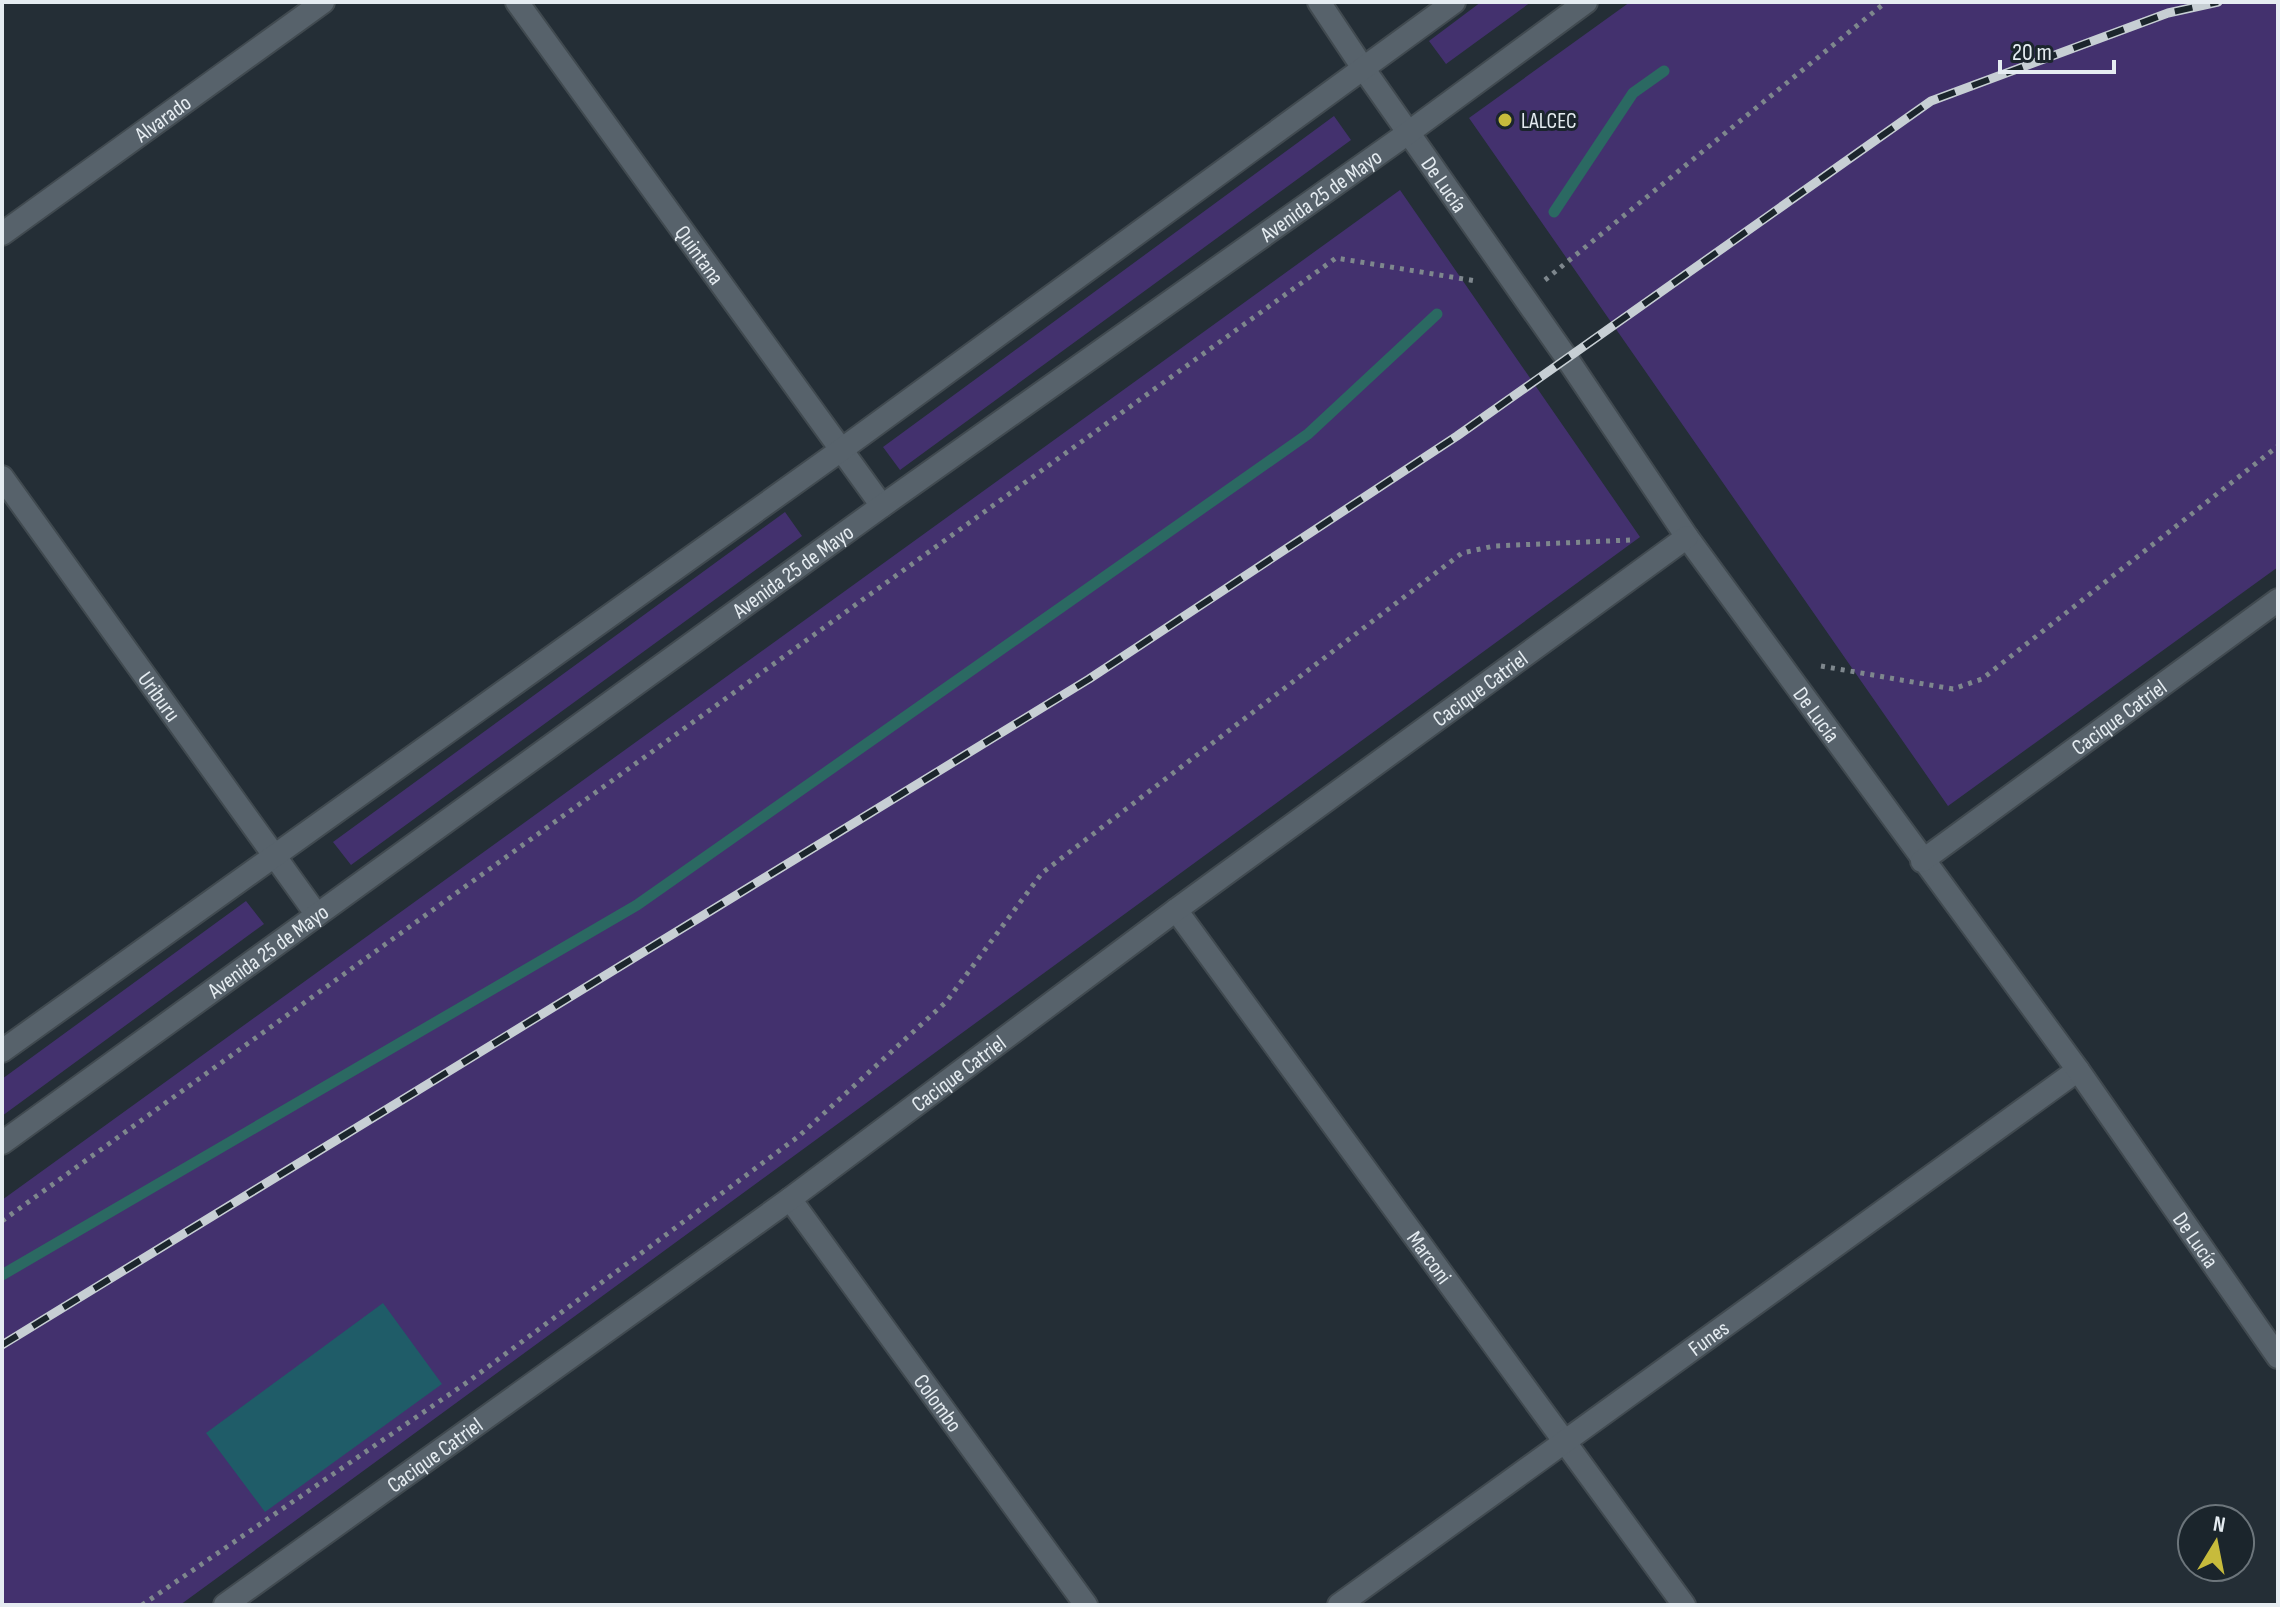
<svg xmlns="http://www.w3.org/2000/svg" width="2280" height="1607" font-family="'Sofia Sans Condensed',sans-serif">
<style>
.green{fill:#43316e}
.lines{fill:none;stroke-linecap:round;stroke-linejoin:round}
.stream{stroke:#2b6962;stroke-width:11}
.building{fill:#1f5c68}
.minor-casing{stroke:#414a50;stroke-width:26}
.tertiary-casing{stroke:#414a50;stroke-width:26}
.path{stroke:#7e878d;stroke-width:5;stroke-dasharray:4 6;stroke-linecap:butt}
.minor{stroke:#57626b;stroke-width:22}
.tertiary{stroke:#57626b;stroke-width:22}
.rail-casing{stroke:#c7cfd4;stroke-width:9}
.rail{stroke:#1b252c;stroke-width:6;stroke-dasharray:18;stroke-linecap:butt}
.poi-dot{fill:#c7bb3c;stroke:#1b252c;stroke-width:3}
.labels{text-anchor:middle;stroke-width:6;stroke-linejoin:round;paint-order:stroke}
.street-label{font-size:22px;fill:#e5ecf1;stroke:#1b252c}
.poi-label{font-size:22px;fill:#e5ecf1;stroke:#1b252c;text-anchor:start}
</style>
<rect width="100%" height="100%" fill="#242e36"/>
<!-- green -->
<path class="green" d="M1481,2H1531L1446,64L1429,41Z
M1630,2H2278V567L1948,806L1469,118Z
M1334,116L1351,140L900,470L883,447Z
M1400,190L1640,537L180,1605H2V1200Z
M785,512L802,536L351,865L333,842Z
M246,901L264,924L2,1116V1079Z"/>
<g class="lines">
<!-- stream -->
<path class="stream" d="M1554,212L1633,93L1664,71
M2,1275L637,905L1308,434L1437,314"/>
</g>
<!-- building -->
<path class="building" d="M383,1303L442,1384L265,1512L206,1433Z"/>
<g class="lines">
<!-- minor casing -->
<g class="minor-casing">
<g id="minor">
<path id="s1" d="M517,2L882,506"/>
<path d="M1319,2L1363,68"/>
<path id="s2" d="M2,234L323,2"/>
<path id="s3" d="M2,477L317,915"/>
<path id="s4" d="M1176,910L1684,1605"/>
<path id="s5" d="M790,1199L1086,1605"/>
<path id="s6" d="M1339,1605L2078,1070"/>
</g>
</g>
<!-- tertiary casing -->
<g class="tertiary-casing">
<g id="tertiary">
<path id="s7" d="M1363,68L1566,357L1687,537L2078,1070L2278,1357"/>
<path id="s8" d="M1922,861L2278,600"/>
<path d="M2,1051L841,450L1454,2"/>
<path id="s9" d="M2,1143L882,506L1408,133L1586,2"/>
<path id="s10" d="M225,1605L790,1199L1176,910L1687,537"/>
</g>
</g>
<!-- path -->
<path class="path" d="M1545,280L1886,2
M1821,666L1953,689L1982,679L2278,446
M2,1221L1336,258L1476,281
M142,1605L469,1381L799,1136L946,1002L1042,873L1462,553L1494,546L1630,540"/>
<!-- minor -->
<use href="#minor" class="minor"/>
<!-- tertiary -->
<use href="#tertiary" class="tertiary"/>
<!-- rail casing -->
<g class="rail-casing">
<path id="rail" d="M2,1345L1089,679L1457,436L1931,101L2168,13L2218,2"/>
</g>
<!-- rail -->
<use href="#rail" class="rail"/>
</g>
<!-- markers -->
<circle class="poi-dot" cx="1505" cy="120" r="8"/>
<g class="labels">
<!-- street labels -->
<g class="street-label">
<text dy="8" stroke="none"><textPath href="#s2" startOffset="198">Alvarado</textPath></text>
<text dy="8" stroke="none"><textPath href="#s7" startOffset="142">De Lucía</textPath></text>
<text dy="8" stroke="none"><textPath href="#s9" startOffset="1624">Avenida 25 de Mayo</textPath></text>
<text dy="8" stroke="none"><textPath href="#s1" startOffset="312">Quintana</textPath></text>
<text dy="8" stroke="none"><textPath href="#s9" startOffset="976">Avenida 25 de Mayo</textPath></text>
<text dy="8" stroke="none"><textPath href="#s10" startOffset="1554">Cacique Catriel</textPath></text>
<text dy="8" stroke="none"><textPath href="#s3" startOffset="270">Uriburu</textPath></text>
<text dy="8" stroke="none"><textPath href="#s7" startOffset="790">De Lucía</textPath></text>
<text dy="8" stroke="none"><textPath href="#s8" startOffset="244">Cacique Catriel</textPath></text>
<text dy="8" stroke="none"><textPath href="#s9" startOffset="328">Avenida 25 de Mayo</textPath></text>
<text dy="8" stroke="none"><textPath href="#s10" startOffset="906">Cacique Catriel</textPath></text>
<text dy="8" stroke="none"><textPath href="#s7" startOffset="1438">De Lucía</textPath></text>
<text dy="8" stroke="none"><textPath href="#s4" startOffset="430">Marconi</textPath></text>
<text dy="8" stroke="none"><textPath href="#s6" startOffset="456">Funes</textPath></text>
<text dy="8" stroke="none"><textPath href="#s5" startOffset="252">Colombo</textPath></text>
<text dy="8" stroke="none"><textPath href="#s10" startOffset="258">Cacique Catriel</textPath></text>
</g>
<!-- poi labels -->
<g class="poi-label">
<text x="1521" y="128">LALCEC</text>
</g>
</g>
<!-- border -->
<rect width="2280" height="1607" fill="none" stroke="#e5ecf1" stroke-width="8"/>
<!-- north arrow -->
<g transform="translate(2216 1543) rotate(10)"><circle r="38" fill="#1b252c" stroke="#6c757b" stroke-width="2"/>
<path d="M0-6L14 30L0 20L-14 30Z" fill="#c7bb3c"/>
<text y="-12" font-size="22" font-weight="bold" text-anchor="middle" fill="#e5ecf1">N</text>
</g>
<!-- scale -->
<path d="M2000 60v12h114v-12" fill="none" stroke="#e5ecf1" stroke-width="4"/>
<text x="2012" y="60" font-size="24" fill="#e5ecf1" stroke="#1b252c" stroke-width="6" paint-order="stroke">20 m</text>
</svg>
